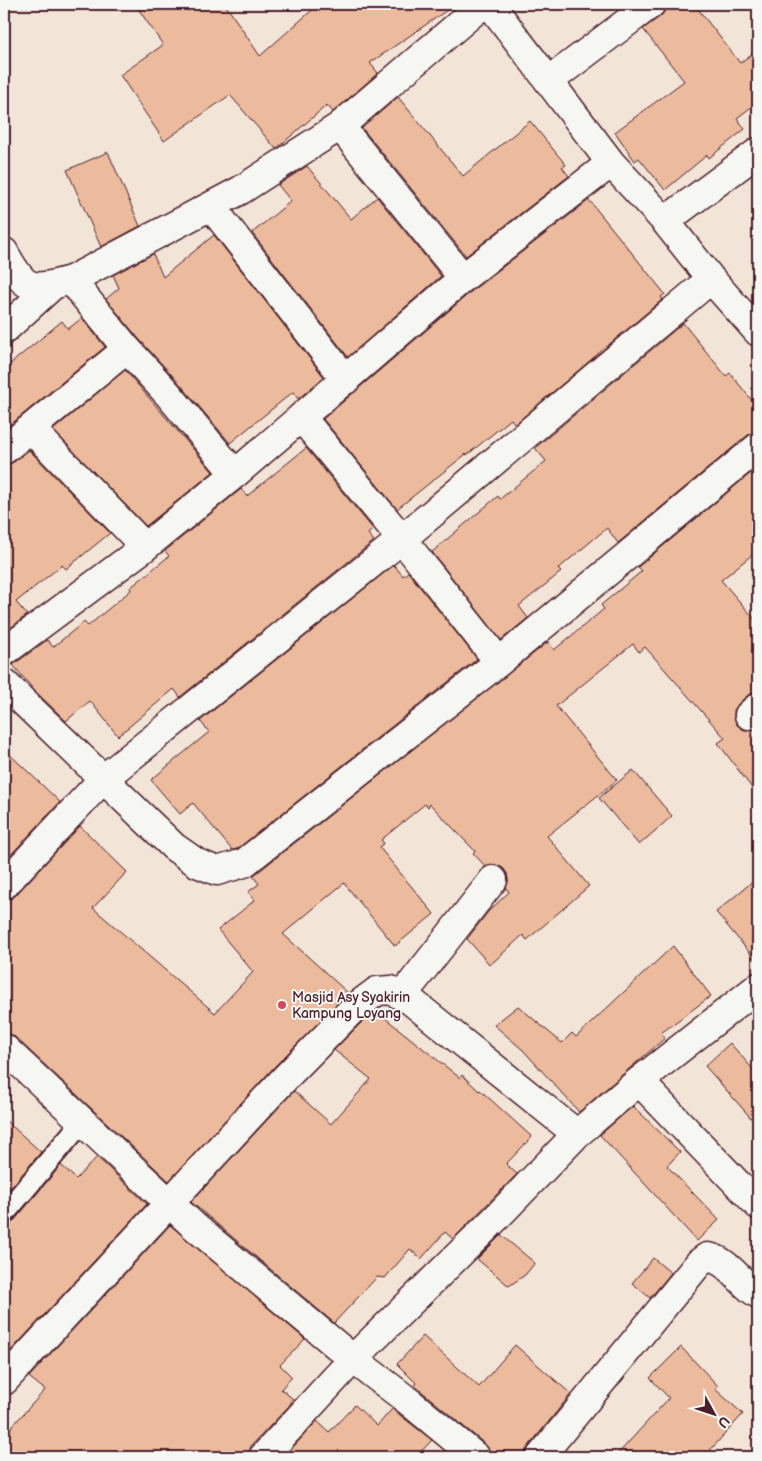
<svg xmlns="http://www.w3.org/2000/svg" width="762" height="1461" font-family="'Balsamiq Sans',sans-serif">
<style>
.building{fill:#ecba9d;stroke:#4a1f2b}
.lines{fill:none;stroke-linecap:round;stroke-linejoin:round}
.lane-casing{stroke:#4a1f2b;stroke-width:24}
.street-casing{stroke:#4a1f2b;stroke-width:31}
.lane{stroke:#f6f6f2;stroke-width:20}
.street{stroke:#f6f6f2;stroke-width:28}
.poi-dot{fill:#d1495b;stroke:#f6f6f2;stroke-width:2}
.labels{text-anchor:middle;stroke-width:4;stroke-linejoin:round;paint-order:stroke}
.poi-label{font-size:14px;fill:#4a1f2b;stroke:#f6f6f2;text-anchor:start}
</style>
<rect width="100%" height="100%" fill="#f3e4d8"/>
<filter id="ink" filterUnits="userSpaceOnUse"><feTurbulence type="fractalNoise" baseFrequency=".02" numOctaves="2"/><feDisplacementMap in="SourceGraphic" scale="10" xChannelSelector="R" yChannelSelector="G"/><feConvolveMatrix kernelMatrix="1 2 1 2 8 2 1 2 1" color-interpolation-filters="sRGB"/></filter>
<g filter="url(#ink)">
<!-- building -->
<path class="building" d="M135,4H225L260,56L319,4H456L370,63L378,73L333,112L327,105L276,149L230,95L164,141L120,75L163,45Z
M666,4H694L740,63L758,49V102L737,118L745,129L709,158L707,155L665,190L639,158L635,161L615,132L684,81L643,29L661,16L665,11Z
M398,97L463,176L530,121L566,165L562,167L569,176L466,256L362,128Z
M108,152L140,226L101,247L67,170Z
M307,166L351,219L377,197L441,276L348,357L252,233L291,201L278,185Z
M589,200L665,294L661,297L663,299L515,424L511,419L467,455L466,454L397,509L323,419L473,290Z
M214,235L324,377L298,399L293,392L230,443L180,384L139,339L106,299L119,288L113,275L153,254L163,277Z
M82,318L105,347L4,430V369L62,321L68,329Z
M683,323L726,376L730,373L758,408V432L748,435L618,543L607,528L558,569L561,572L519,606L528,618L501,640L432,552L498,496L500,499L546,461L535,448Z
M125,370L213,472L146,526L53,430Z
M306,448L373,529L368,534L374,541L180,697L174,689L118,736L90,701L66,721L33,689L13,665L47,640L53,647L84,622L88,626L131,590L130,588L169,556L165,551L241,489L247,496Z
M29,450L110,533L66,569L62,565L16,602L27,615L4,633V465L14,462Z
M758,467V550L721,580L758,623V692L748,695L739,703L734,710V718L737,725L744,730H752L758,727V796L718,743L725,738L645,647L639,652L633,644L556,706L617,780L547,836L589,886L527,940L523,935L490,965L467,939L488,912L509,892L506,888L508,882L507,874L503,868L496,865L486,867L473,853L475,851L430,804L428,807L425,804L381,840L384,843L379,847L434,914L395,946L344,883L283,934L348,993L276,1065L169,1181L15,1037L8,1033H4V900H9L15,896L80,826L127,872L93,908L215,1013L253,972L218,930L255,900L248,892L259,884L253,876L548,642L554,650L604,609L601,605L642,571L638,567Z
M394,565L403,576L408,572L477,659L237,849L232,850L193,803L180,814L151,780L209,732L200,721Z
M4,749L60,802L4,862Z
M633,770L672,816L639,845L599,798Z
M758,877V963L716,912Z
M673,946L711,996L661,1033L665,1038L579,1112L523,1050L494,1025L518,1006L562,1043L572,1033L576,1037Z
M380,1014L460,1078L462,1075L479,1091L480,1090L532,1137L506,1164L517,1174L453,1239L445,1232L421,1259L410,1249L385,1278L377,1277L334,1323L191,1202L294,1091L331,1124L371,1079L334,1050L363,1021L371,1015L376,1019Z
M730,1043L758,1075V1126L705,1066Z
M633,1106L680,1152L667,1166L719,1220L697,1241L600,1135Z
M4,1119L41,1152L4,1196Z
M97,1157L147,1204L6,1356L4,1355V1226L13,1222L61,1165L76,1179Z
M170,1225L305,1339L280,1365L292,1377L281,1389L293,1399L289,1406L251,1446L248,1457H4V1435L45,1390L29,1377Z
M501,1235L535,1263L525,1275L509,1286L477,1259Z
M653,1258L671,1273L650,1298L632,1283Z
M423,1336L479,1387L515,1345L571,1394L528,1447L522,1457H491L490,1451L486,1445L414,1385L416,1383L397,1364Z
M681,1347L718,1386L715,1389L743,1414L704,1457H615L669,1398L650,1378Z
M355,1405L377,1426L392,1409L432,1440L416,1457H284L317,1421L329,1432Z"/>
<g class="lines">
<!-- lane casing -->
<g class="lane-casing">
<path id="lane" d="M4,1214L82,1122"/>
</g>
<!-- street casing -->
<g class="street-casing">
<path id="street" d="M490,4L611,163L665,221L711,279L758,332
M549,81L651,4
M340,126L463,278
M211,206L346,380
M665,221L758,152
M4,252C25,290 29,292 71,280L241,190L340,126L483,4
M71,280L127,349L168,394L235,474
M4,330L52,286
M301,417L402,539L499,662
M31,429L145,547
M4,450L127,349
M4,652L145,547L235,474L463,278L611,163
M4,683L174,847L197,863L217,871L244,863L499,662L758,447
M749,715L758,707
M4,885L103,779L402,539L711,279
M402,996L493,880
M4,1048L194,1226L353,1359L407,1400L476,1457
M639,1081L758,1205
M4,1381L287,1076L353,1009L377,991L391,990L411,1001L577,1134
M263,1457L353,1359L496,1218L577,1134L639,1081L758,987
M540,1457L699,1263L707,1257C728,1259 740,1284 758,1294"/>
</g>
<!-- lane -->
<use href="#lane" class="lane"/>
<!-- street -->
<use href="#street" class="street"/>
</g>
</g>
<!-- markers -->
<circle class="poi-dot" cx="282" cy="1005" r="5"/>
<g class="labels">
<!-- poi labels -->
<g class="poi-label">
<text x="292" y="1002">Masjid Asy Syakirin<tspan x="292" dy="16">Kampung Loyang</tspan></text>
</g>
</g>
<!-- margin -->
<rect width="762" height="1461" fill="none" stroke="#f6f6f2" stroke-width="20"/>
<rect x="10" y="10" width="742" height="1441" fill="none" stroke="#4a1f2b" stroke-width="2" filter="url(#ink)"/>
<!-- north arrow -->
<g transform="translate(714 1414) rotate(130)" stroke="#f6f6f2" stroke-width="4" paint-order="stroke">
<path d="M0-4L9 19L0 12L-9 19Z" fill="#4a1f2b"/>
<text y="-8" font-size="14" font-weight="bold" text-anchor="middle" fill="#4a1f2b">U</text>
</g>
</svg>
